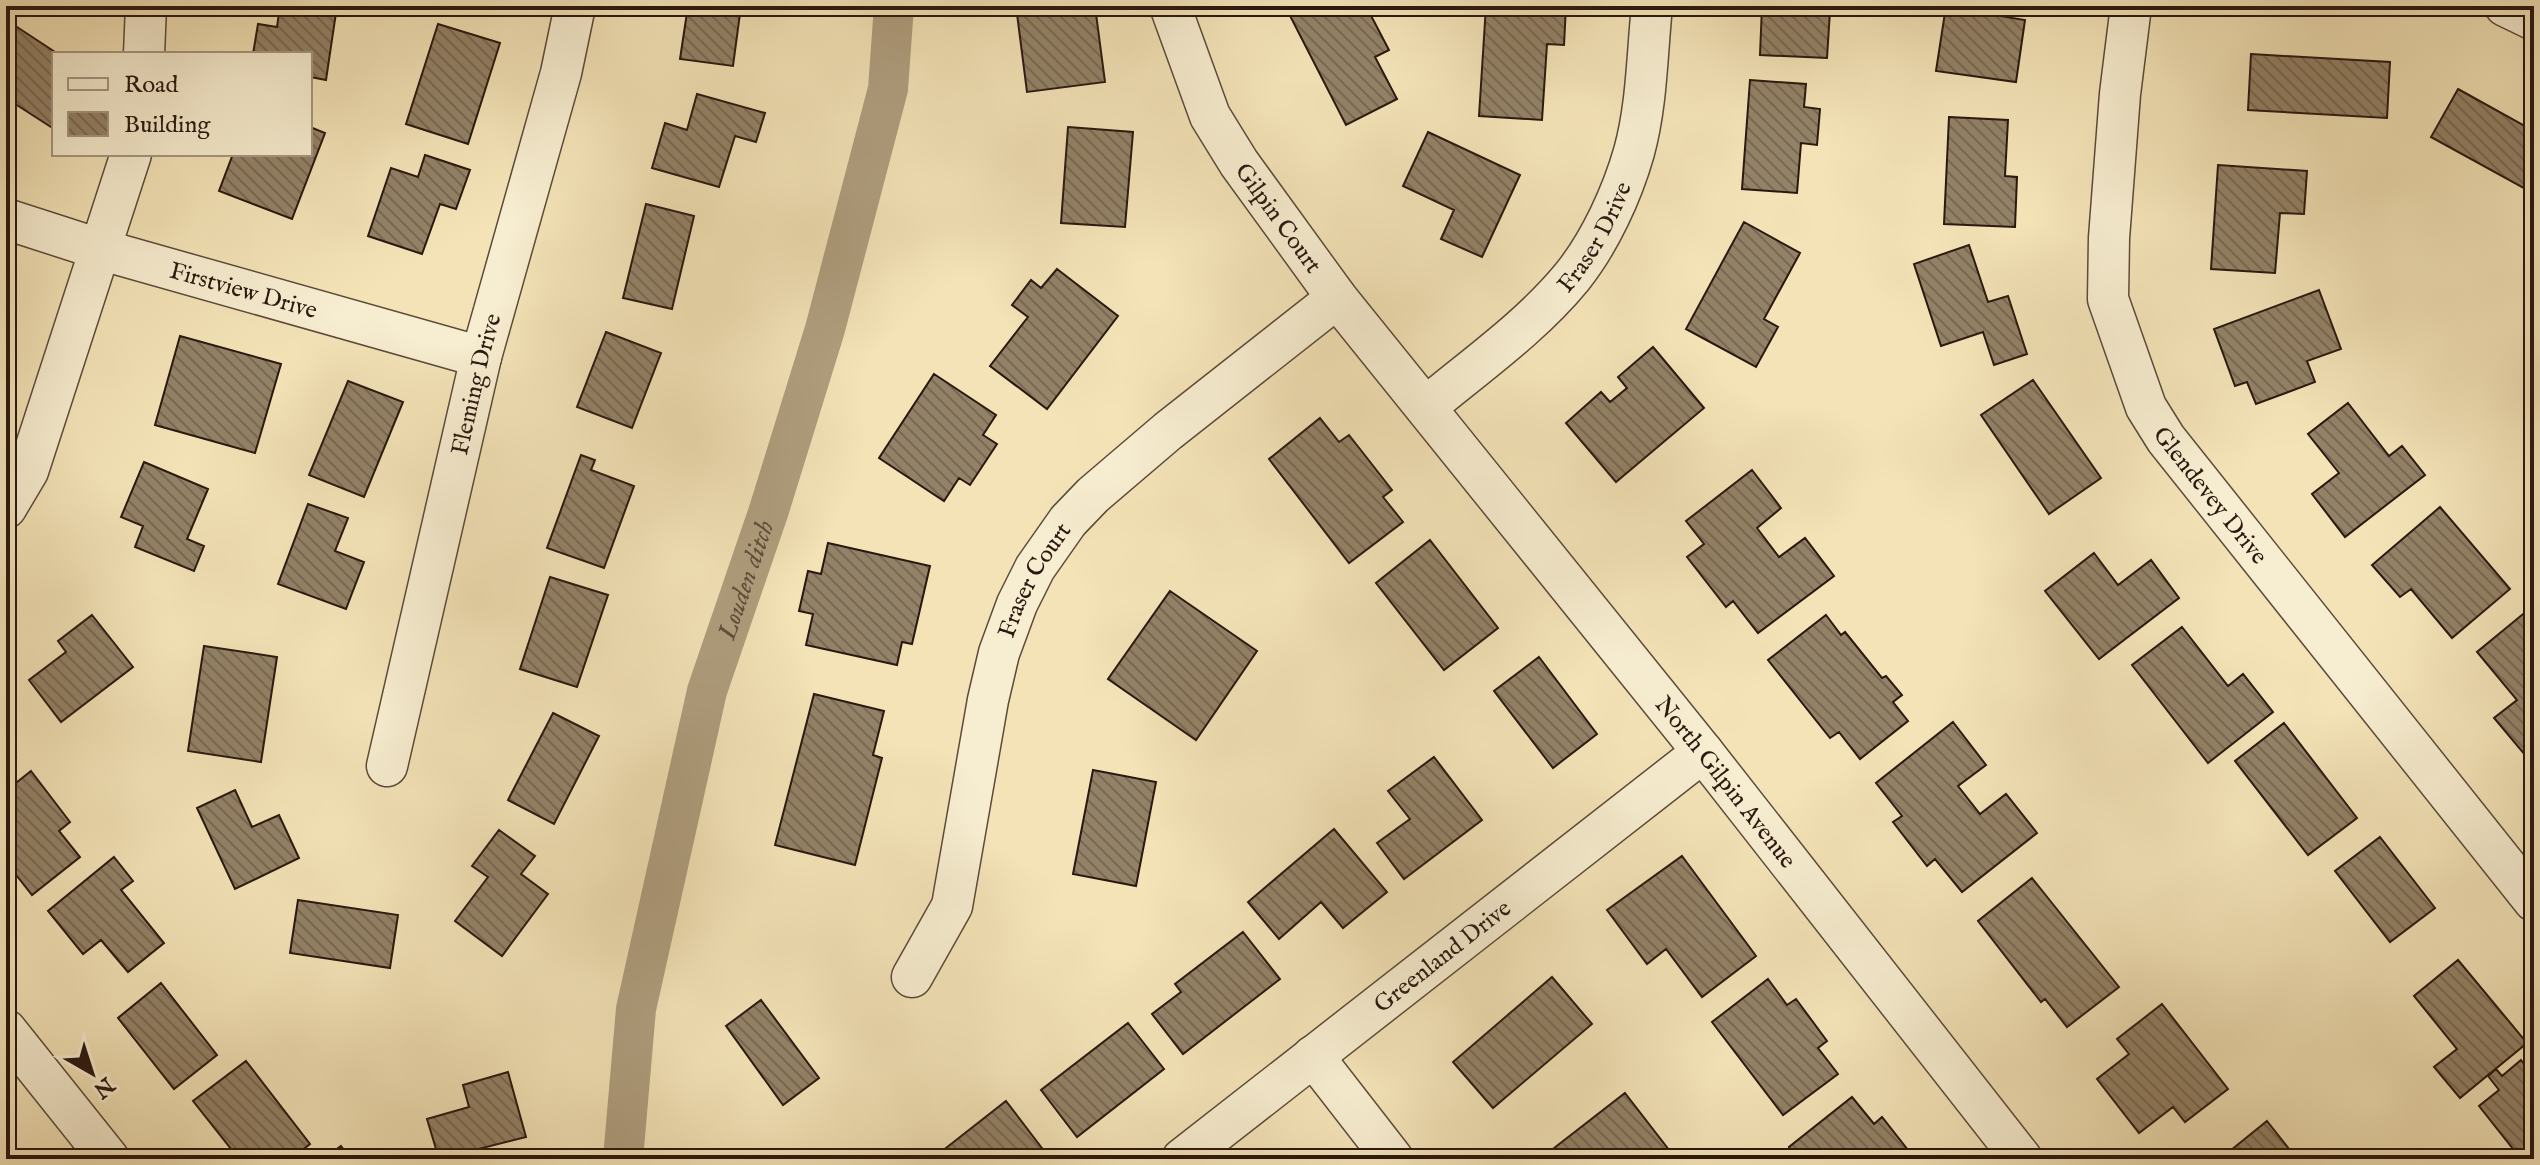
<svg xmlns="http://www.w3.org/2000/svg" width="2540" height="1165" font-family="'IM FELL English',serif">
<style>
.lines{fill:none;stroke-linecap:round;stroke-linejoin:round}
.canal{stroke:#af9e7e;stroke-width:40}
.building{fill:url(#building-back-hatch);stroke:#2a1810;stroke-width:2}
.minor-casing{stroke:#5c4b3a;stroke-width:43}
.minor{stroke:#f7edd0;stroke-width:40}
.labels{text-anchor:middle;stroke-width:6;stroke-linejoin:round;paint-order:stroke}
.street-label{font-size:24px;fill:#2a1810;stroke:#f7edd0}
.water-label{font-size:26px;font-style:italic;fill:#5f4e3c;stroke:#f7edd0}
</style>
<defs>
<pattern id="building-back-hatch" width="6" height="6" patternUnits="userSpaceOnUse" patternTransform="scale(2)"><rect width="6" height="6" fill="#938267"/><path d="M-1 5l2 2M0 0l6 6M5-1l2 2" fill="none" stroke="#786953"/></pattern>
</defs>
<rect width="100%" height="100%" fill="#f3e3b7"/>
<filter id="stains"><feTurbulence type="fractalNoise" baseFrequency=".0025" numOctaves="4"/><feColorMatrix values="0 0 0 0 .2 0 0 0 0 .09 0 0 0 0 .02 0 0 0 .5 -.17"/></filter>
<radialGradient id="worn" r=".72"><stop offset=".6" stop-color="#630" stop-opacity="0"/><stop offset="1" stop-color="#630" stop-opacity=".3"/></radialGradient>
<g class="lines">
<!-- canal -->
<path class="canal" id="s1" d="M623,1159L636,1009L707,691L769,510L825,329L888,89L894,6"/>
</g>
<!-- building -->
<path class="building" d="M280,6H337L326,80L310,77V54H253L258,24L277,27Z
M688,6H741L733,66L680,59Z
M1016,6H1095L1105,82L1027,92Z
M1285,6H1366L1389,50L1375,57L1397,99L1346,125Z
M1486,6H1566L1564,45L1547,44L1542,120L1479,116Z
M1762,6H1845V12L1830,11L1827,58L1760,55Z
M1946,6H2002L2000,16L2025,20L2016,82L1936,71Z
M438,24L500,43L468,144L406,124Z
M14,25L58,54H54V129L6,98V37Z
M2251,54L2390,62L2387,118L2248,110Z
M1750,80L1806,84L1804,107L1820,109L1817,145L1801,143L1797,193L1742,189Z
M2458,89L2534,131V183L2529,191L2431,137Z
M697,94L765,113L756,142L735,136L719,187L652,168L665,123L687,130Z
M1949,117L2008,120L2005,176L2017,177L2015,227L1944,224Z
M310,127L325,133L292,219L219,191L233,154H310Z
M1068,127L1133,132L1125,227L1061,223Z
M1428,132L1520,175L1482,257L1441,239L1454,210L1403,186Z
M425,155L470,170L456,209L440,204L422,254L368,236L391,168L418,177Z
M2218,165L2307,171L2304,214L2280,213L2275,273L2211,269Z
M646,204L694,216L672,309L623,298Z
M1744,222L1800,253L1764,319L1778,327L1756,367L1686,329Z
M1969,245L1988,302L2008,296L2027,354L1994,365L1983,332L1941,346L1914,264Z
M1057,269L1118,316L1047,409L990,366L1028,317L1012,305L1031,280L1041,288Z
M2319,290L2341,349L2307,361L2315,382L2256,404L2247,382L2235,386L2214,329Z
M606,332L661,353L632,428L577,407Z
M180,336L281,364L255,453L155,425Z
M1653,347L1704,408L1616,482L1566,423L1601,392L1610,402L1627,388L1618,377Z
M934,374L996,415L983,435L997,444L970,485L959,478L944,501L879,458Z
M2033,380L2101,478L2049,514L1981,415Z
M348,381L403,402L364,497L309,475Z
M2348,403L2389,456L2402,446L2425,475L2345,537L2312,494L2339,473L2308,434Z
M1320,418L1339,442L1349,435L1392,490L1383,497L1403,522L1349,563L1269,459Z
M581,455L595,460L591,470L634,486L604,568L547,548Z
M144,462L208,489L187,539L204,546L194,571L135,547L143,526L121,517Z
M1752,470L1781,508L1757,528L1779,557L1805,538L1834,576L1758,633L1733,601L1726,607L1687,557L1704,544L1686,521Z
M308,504L348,518L335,551L364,562L346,609L278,584Z
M2440,507L2510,589L2452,638L2411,589L2400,597L2372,565Z
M1430,540L1498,628L1444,670L1376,583Z
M828,543L930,566L912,644L902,642L897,665L806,645L813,614L799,611L808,571L821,574Z
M2094,553L2118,585L2151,560L2179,598L2099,659L2045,591Z
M550,577L608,595L577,687L520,669Z
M1170,591L1257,651L1196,740L1108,679Z
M2534,605V749L2525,755L2494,718L2517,700L2477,652Z
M92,615L133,667L61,722L29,680L66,652L58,641Z
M1826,615L1841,635L1845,632L1882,678L1886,676L1902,695L1893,702L1908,721L1860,759L1839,732L1830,738L1768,660Z
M2182,627L2228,686L2243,674L2273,712L2208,763L2132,665Z
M204,646L277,657L261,762L188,751Z
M1539,657L1597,734L1553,768L1494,691Z
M814,694L884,711L873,755L882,758L855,865L775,845Z
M553,713L599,736L554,824L508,800Z
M1953,722L1986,765L1958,786L1980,814L2006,794L2037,833L1962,892L1935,859L1927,866L1893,822L1902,816L1876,783Z
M2284,723L2357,818L2308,855L2235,761Z
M6,743L16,757L6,765Z
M1434,757L1482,820L1404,879L1377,843L1410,819L1388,791Z
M1093,770L1156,782L1136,886L1073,874Z
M31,771L70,822L59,831L80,857L32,895L6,862V791Z
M235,790L252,827L279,815L299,858L235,889L197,808Z
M1334,829L1387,892L1343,928L1321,902L1279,939L1248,902Z
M499,830L535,856L521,874L548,894L502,956L455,921L488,877L472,866Z
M2380,837L2435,908L2390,942L2335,871Z
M1682,856L1756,956L1702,997L1666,949L1647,964L1607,910Z
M114,857L133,881L121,890L164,943L128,972L101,940L83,954L48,911Z
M2032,878L2119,987L2067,1027L2045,999L2041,1002L1978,921Z
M298,900L398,915L390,968L290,953Z
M1243,932L1280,979L1183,1054L1152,1014L1181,992L1175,984Z
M2458,960L2527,1043L2460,1098L2434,1067L2457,1049L2414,996Z
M1552,977L1592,1024L1493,1108L1453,1062Z
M1768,979L1787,1005L1796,999L1827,1041L1818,1048L1838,1074L1783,1115L1712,1022Z
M161,983L217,1055L174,1089L118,1018Z
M761,1000L819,1078L783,1105L726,1026Z
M2162,1004L2228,1089L2185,1122L2173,1107L2139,1133L2097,1079L2129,1054L2117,1039Z
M1128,1023L1164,1069L1077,1137L1041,1090Z
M2521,1060L2534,1077V1159H2521L2479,1106L2499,1090L2488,1076L2496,1069L2502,1076Z
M246,1061L310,1144L291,1159H239L193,1101Z
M508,1072L526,1137L439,1159L427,1119L469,1107L463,1085Z
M1625,1093L1676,1159H1540Z
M1852,1097L1874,1124L1882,1117L1915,1159H1798L1789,1147Z
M1006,1101L1048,1156L1044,1159H932Z
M2267,1121L2297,1159H2220Z
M6,1143L19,1159H6Z
M341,1146L351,1159H324Z"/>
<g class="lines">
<!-- minor casing -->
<g class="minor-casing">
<g id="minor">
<path id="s2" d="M1170,6L1210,116L1239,163L1337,298L1703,752L2022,1159"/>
<path id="s3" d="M2131,6L2120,94L2109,238L2108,299L2146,407L2166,439L2534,901"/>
<path d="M2505,6L2534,20"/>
<path d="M144,54L146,6"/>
<path id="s4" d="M6,219L99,249L481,357"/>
<path id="s5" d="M1426,407C1475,366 1531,327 1572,277C1600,242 1622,194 1634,152C1647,105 1647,54 1652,6"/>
<path d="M6,508L28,471L131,154"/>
<path id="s6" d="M387,766L481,357L561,73L575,6"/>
<path id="s7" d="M912,977L952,906L988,700L999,653L1017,604L1035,568L1068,521L1093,495L1168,431L1337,298"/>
<path d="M6,1030L109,1159"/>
<path d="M1313,1056L1393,1159"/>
<path id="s8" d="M1182,1159L1703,752"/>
</g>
</g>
<!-- minor -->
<use href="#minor" class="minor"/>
</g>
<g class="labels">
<!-- street labels -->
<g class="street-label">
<text dy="8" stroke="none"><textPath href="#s2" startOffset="240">Gilpin Court</textPath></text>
<text dy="8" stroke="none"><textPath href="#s5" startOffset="242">Fraser Drive</textPath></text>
<text dy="8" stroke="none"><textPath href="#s4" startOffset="248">Firstview Drive</textPath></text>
<text dy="8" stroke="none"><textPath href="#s6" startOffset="392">Fleming Drive</textPath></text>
<text dy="8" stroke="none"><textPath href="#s3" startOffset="518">Glendevey Drive</textPath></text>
<text dy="8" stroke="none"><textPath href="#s7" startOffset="420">Fraser Court</textPath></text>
<text dy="8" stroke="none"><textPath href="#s2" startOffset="960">North Gilpin Avenue</textPath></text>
<text dy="8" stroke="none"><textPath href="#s8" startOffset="330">Greenland Drive</textPath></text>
</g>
<!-- water labels -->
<g class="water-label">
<text dy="9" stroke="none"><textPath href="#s1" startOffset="594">Louden ditch</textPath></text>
</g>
</g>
<!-- margin -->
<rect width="2540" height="1165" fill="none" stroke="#f3e3b7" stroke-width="32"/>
<rect x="8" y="8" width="2524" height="1149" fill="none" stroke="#2a1810" stroke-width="4"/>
<rect x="16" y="16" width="2508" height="1133" fill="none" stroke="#2a1810" stroke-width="2"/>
<!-- legend -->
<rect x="52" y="52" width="260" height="104" fill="#f7edd0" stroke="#a59883" stroke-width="2"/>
<rect x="68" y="78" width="40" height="12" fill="#f7edd0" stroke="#a59883" stroke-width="2"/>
<text x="124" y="92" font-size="24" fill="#2a1810">Road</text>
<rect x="68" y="112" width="40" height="24" fill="url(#building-back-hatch)" stroke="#a59883" stroke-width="2"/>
<text x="124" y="132" font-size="24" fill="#2a1810">Building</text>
<!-- north arrow -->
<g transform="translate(92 1073) rotate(141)" stroke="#f7edd0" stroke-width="6" paint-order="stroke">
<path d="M0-6L14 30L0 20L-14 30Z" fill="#2a1810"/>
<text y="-12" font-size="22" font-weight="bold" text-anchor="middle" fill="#2a1810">N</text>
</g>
<rect width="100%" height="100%" filter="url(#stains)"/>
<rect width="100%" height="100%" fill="url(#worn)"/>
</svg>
